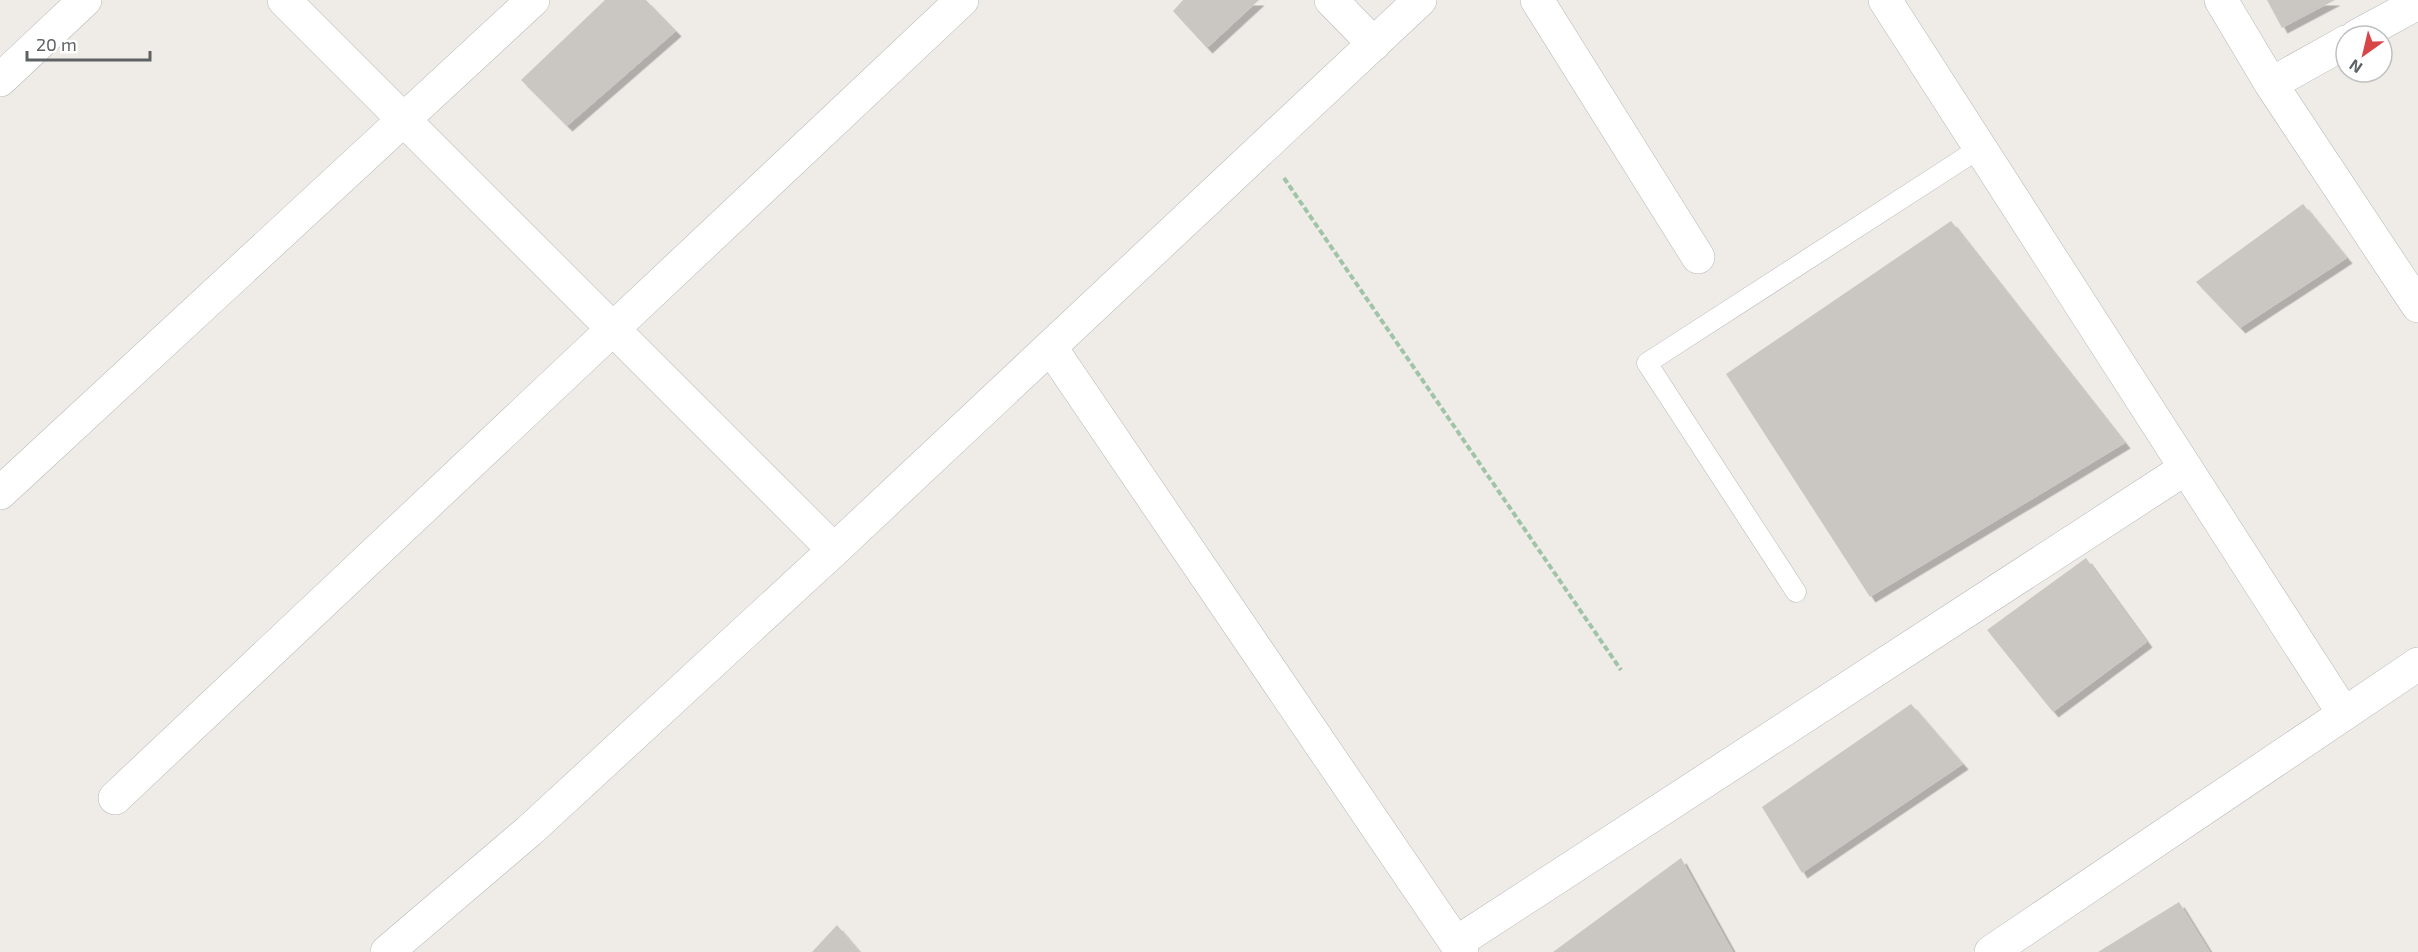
<svg xmlns="http://www.w3.org/2000/svg" width="2418" height="952" font-family="'Exo 2',sans-serif">
<style>
.building{fill:#cac7c3;filter:url(#shadow)}
.lines{fill:none;stroke-linecap:round;stroke-linejoin:round}
.service-casing{stroke:#b4b7ba;stroke-width:21}
.minor-casing{stroke:#b4b7ba;stroke-width:34}
.path{stroke:#a0c4a7;stroke-width:4;stroke-dasharray:6 3;stroke-linecap:butt}
.service{stroke:#fff;stroke-width:20}
.minor{stroke:#fff;stroke-width:33}
</style>
<defs>
<filter id="shadow"><feDropShadow dx="5.5" dy="5.5" stdDeviation="0" flood-color="#0004"/></filter>
</defs>
<rect width="100%" height="100%" fill="#efece7"/>
<!-- building -->
<path class="building" d="M605,0H646L676,31L567,126L521,80Z
M1183,0H1259L1207,48L1173,11Z
M2267,0H2335L2282,28Z
M2303,204L2347,258L2240,328L2196,282Z
M1951,221L2125,443L1870,597L1726,374Z
M2086,558L2147,642L2053,712L1987,630Z
M1911,704L1963,764L1802,873L1762,807Z
M1681,858L1733,952H1553Z
M2179,902L2210,952H2098Z
M837,925L860,952H812Z"/>
<g class="lines">
<!-- service casing -->
<g class="service-casing">
<path id="service" d="M1796,592L1647,363L1980,148"/>
</g>
<!-- minor casing -->
<g class="minor-casing">
<path id="minor" d="M284,0L834,550
M1331,0L1374,44
M1537,0L1698,257
M1885,0L2344,714
M2221,0L2271,84L2418,306
M2357,36L2418,3
M0,80L85,0
M2271,84L2346,42
M1051,348L1462,952
M0,493L533,0
M115,798L962,0
M1456,943L2186,468
M387,952L529,831L834,550L1420,0
M1991,952L2418,664"/>
</g>
<!-- path -->
<path class="path" d="M1284,178L1621,670"/>
<!-- service -->
<use href="#service" class="service"/>
<!-- minor -->
<use href="#minor" class="minor"/>
</g>
<!-- north arrow -->
<g transform="translate(2364 54) rotate(214)"><circle r="28" fill="#ffffff" stroke="#bfc0c1" stroke-width="1.5"/>
<path d="M0-4.5L10 22L0 15L-10 22Z" fill="#d74547"/>
<text y="-9" font-size="16" font-weight="bold" text-anchor="middle" fill="#5e6265">N</text>
</g>
<!-- scale -->
<path d="M27 51v9h123v-9" fill="none" stroke="#5e6265" stroke-width="3"/>
<text x="36" y="51" font-size="18" fill="#5e6265" stroke="#ffffff" stroke-width="4.5" paint-order="stroke">20 m</text>
</svg>
